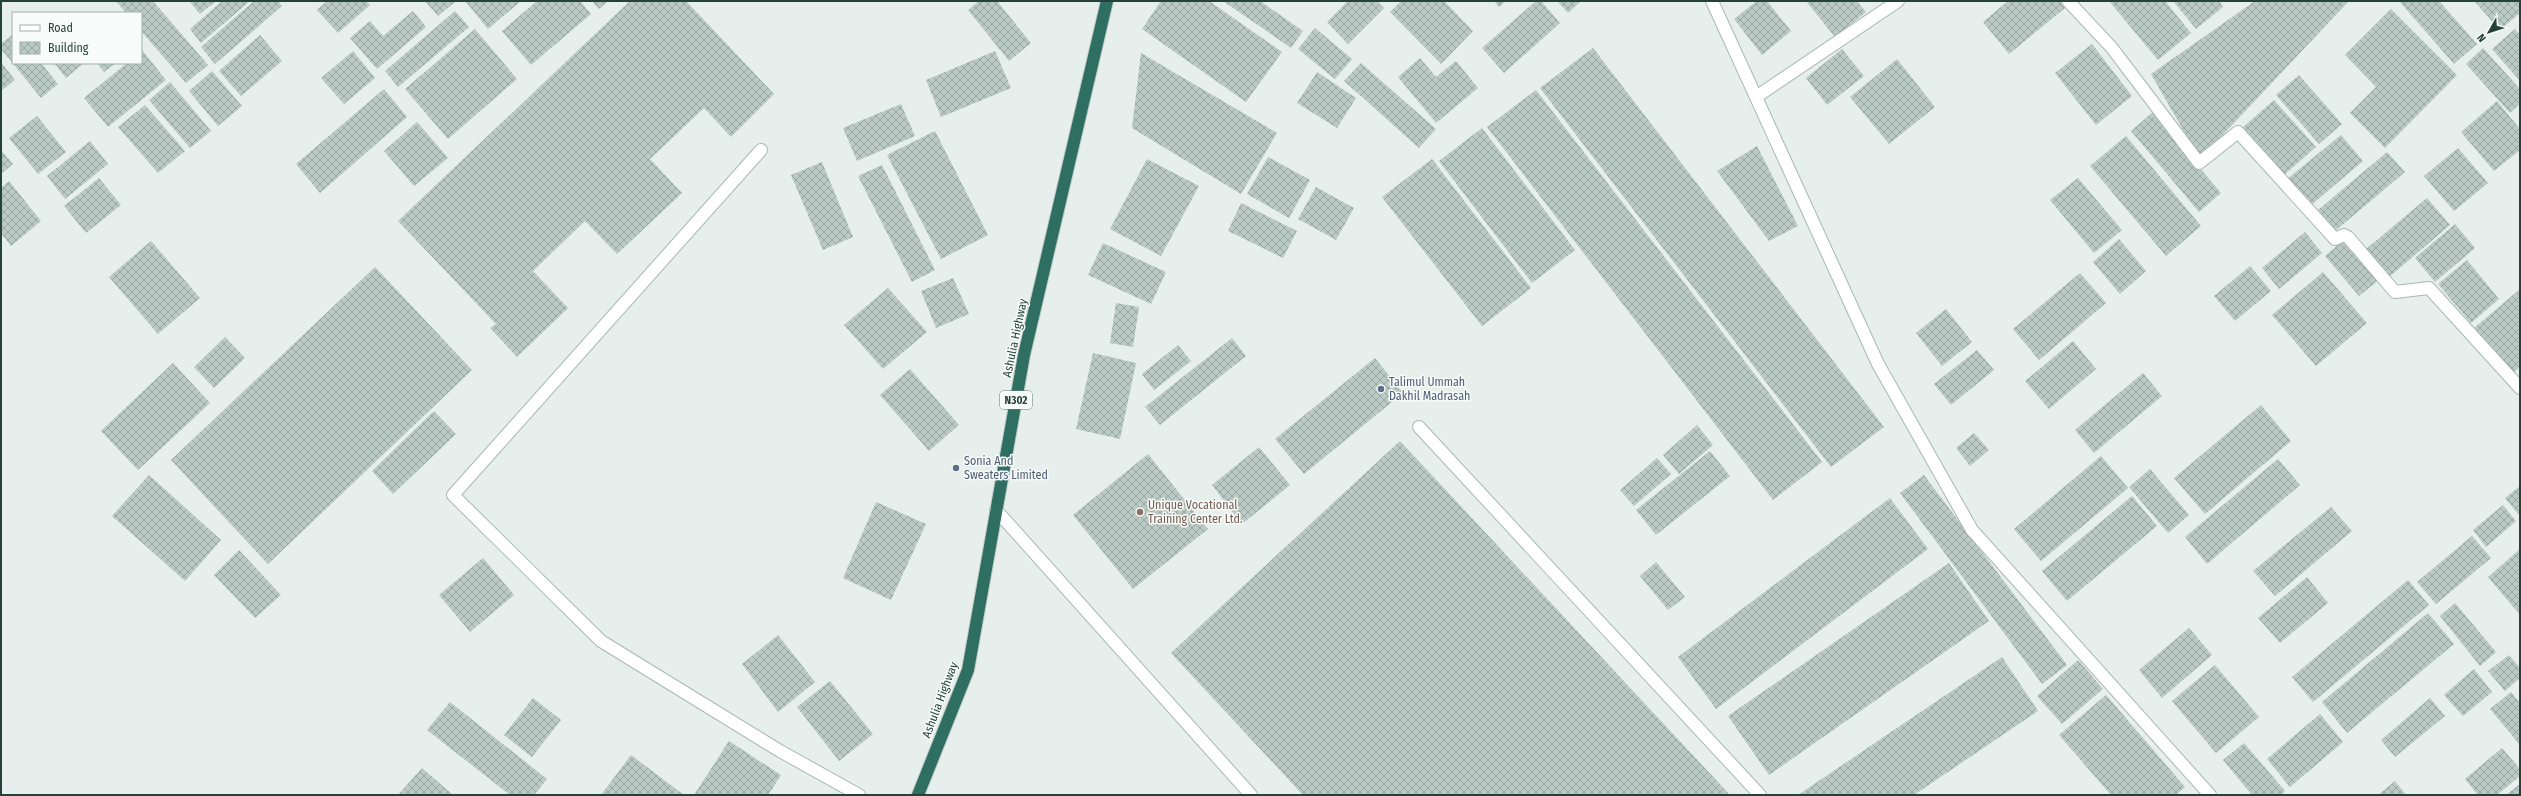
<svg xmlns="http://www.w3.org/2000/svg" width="2521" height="796" font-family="'Fira Sans Condensed',sans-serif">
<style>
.building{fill:url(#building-cross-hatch)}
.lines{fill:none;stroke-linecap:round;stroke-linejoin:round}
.lane-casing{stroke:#a8b8b2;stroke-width:14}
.street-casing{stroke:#a8b8b2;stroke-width:14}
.highway-casing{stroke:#c2cac8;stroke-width:14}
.lane{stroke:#fff;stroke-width:12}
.street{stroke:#fff;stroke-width:12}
.highway{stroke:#2f6f62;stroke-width:12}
.service-dot{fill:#5c6f8a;stroke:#f7fbf9;stroke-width:1.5}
.education-dot{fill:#8d6e63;stroke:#f7fbf9;stroke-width:1.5}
.labels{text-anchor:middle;stroke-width:3;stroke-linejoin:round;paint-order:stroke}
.shield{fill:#f7fbf9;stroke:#637a73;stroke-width:1}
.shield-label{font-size:11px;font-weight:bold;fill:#24423a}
.street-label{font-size:12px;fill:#24423a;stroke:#f7fbf9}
.service-label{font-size:12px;fill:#4e5e75;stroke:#f7fbf9;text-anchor:start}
.education-label{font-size:12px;fill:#785e54;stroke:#f7fbf9;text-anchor:start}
</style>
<defs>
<pattern id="building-cross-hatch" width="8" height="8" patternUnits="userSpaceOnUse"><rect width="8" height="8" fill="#bbcac4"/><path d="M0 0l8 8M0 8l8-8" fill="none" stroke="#98a6a0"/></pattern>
</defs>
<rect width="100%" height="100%" fill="#e6efeb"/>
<!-- building -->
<path class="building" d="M116,1H153L208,65L186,83L141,31V13H126Z
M189,1H216L200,14Z
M222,1H250L201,43L190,29Z
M254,1H278L282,6L215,64L201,47Z
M327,1H366L370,5L338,33L317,10Z
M425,1H454L455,2L438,16Z
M467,1H521L488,29L466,2Z
M537,1H580L591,14L531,65L502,31Z
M592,1H608L599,9Z
M630,1H686L774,94L731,137L704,108L650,159L682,193L617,254L585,221L533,271L568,308L517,357L490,328L496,324L398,221Z
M979,1H997L1031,43L1009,61L968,10Z
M1161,1H1209L1282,52L1246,102L1142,29Z
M1223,1H1260L1303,31L1291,48Z
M1348,1H1377L1384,8L1348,44L1327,22Z
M1401,1H1444L1473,31L1441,64L1390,12Z
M1494,1H1506L1499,7Z
M1536,1H1541L1560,23L1504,73L1482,48Z
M1557,1H1581L1568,13Z
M1757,1H1767L1791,31L1762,55L1734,19Z
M1806,1H1857L1866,12L1835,37Z
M2008,1H2060L2065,8L2009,54L1983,22Z
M2109,1H2165L2191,33L2158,60Z
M2173,1H2219L2223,7L2196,29Z
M2255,1H2349L2200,159L2151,74Z
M2399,1H2439L2477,44L2454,64Z
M2474,1H2520V13L2500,30Z
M2391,9L2457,75L2385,148L2350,113L2376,87L2345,55Z
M413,11L426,27L377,69L350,38L370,21L383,36Z
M455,11L469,27L398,87L385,71Z
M1315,28L1352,59L1335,79L1298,49Z
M475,29L517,79L448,139L405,89Z
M2515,29L2520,35V81L2492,49Z
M13,34V63H41L58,84L41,98L1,49V44Z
M260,35L282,61L241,96L219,71Z
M2092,44L2132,96L2096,125L2055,73Z
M1593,48L1884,427L1831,467L1540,88Z
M2483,48L2520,89V104L2510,113L2466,64Z
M1842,49L1864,76L1827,105L1806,78Z
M142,50L166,80L108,127L84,98L127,63H141Z
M353,51L375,78L344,104L321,78Z
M995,51L1011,88L941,117L926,80Z
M1141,53L1277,133L1241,194L1132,128Z
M1420,58L1436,77L1456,61L1478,88L1436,123L1398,77Z
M1897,59L1935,107L1889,144L1850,97Z
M1,62L15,80L1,91Z
M54,63H84L66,78Z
M97,63H116L104,72Z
M1361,63L1436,129L1419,148L1344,81Z
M212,71L242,106L218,126L189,91Z
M1317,72L1356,98L1337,128L1297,103Z
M2299,75L2342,124L2319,144L2276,95Z
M170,82L211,131L190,148L149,100Z
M384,89L407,117L320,193L296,164Z
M1536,90L1822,462L1773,500L1487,127Z
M2274,100L2316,147L2283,176L2241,129Z
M2497,101L2520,129V150L2494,171L2461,132Z
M901,104L915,136L857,161L843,128Z
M145,105L185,151L158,173L118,127Z
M2153,112L2221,193L2199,212L2131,131Z
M37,116L66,152L38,174L9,138Z
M417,122L448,158L414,186L384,151Z
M1482,128L1575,250L1532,283L1439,161Z
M935,131L988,235L941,259L887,155Z
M2341,135L2363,161L2309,207L2286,180Z
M2126,136L2201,226L2166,256L2090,166Z
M90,141L108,164L65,199L47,176Z
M1757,146L1798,226L1769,241L1717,171Z
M2458,148L2488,183L2454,211L2424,176Z
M1,150L13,164L1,174Z
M2387,152L2405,172L2335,231L2318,210Z
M1268,157L1310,180L1289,218L1247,194Z
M1147,159L1199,186L1161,256L1110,229Z
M1432,159L1531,288L1482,326L1382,197Z
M822,162L853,237L823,250L791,175Z
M882,165L935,270L912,282L858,176Z
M99,178L121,205L86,233L64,206Z
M2078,178L2122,230L2094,253L2050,200Z
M9,181L41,221L11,246L1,233V188Z
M1316,187L1354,208L1336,240L1298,219Z
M2427,198L2450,225L2388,278L2365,250Z
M1241,203L1297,231L1283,258L1228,231Z
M2455,224L2475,248L2435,282L2415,258Z
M2305,232L2322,253L2279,289L2262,268Z
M2346,238L2380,279L2359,296L2325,256Z
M2119,239L2146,271L2120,294L2093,262Z
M151,241L200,298L158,334L109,277Z
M1103,243L1166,272L1151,304L1088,275Z
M2467,260L2499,299L2471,323L2438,284Z
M2250,266L2271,291L2235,321L2214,296Z
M375,267L472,370L268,564L171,460Z
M2323,272L2367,323L2316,366L2272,315Z
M2080,273L2106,303L2039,360L2013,329Z
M953,278L969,314L936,328L921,291Z
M888,288L927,332L883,369L844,325Z
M2520,289V367L2512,374L2473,329Z
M1116,303L1139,307L1133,347L1110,343Z
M1946,309L1972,342L1942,366L1916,333Z
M225,337L245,358L214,388L194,367Z
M1232,338L1246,356L1160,425L1145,407Z
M2073,341L2096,369L2049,409L2025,381Z
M1178,345L1191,361L1154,390L1142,374Z
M1977,350L1994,370L1951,405L1934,384Z
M1093,353L1136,363L1120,439L1076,429Z
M1375,358L1403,393L1304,474L1275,439Z
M173,363L210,403L138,470L101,431Z
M910,369L959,425L929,451L880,395Z
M2143,373L2162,396L2094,453L2075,430Z
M2261,405L2291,441L2205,514L2174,478Z
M434,411L456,434L393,494L372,471Z
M1697,425L1713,445L1679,474L1663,455Z
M1974,433L1989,450L1970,466L1956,448Z
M1400,441L1730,795H1303L1171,653Z
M1259,447L1290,485L1242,524L1212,485Z
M1710,451L1730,476L1656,535L1636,510Z
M1148,454L1208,529L1133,589L1073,515Z
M2101,456L2128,488L2041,561L2014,529Z
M1657,458L1671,474L1634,506L1620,490Z
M2278,459L2300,485L2207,564L2185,537Z
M2150,469L2189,515L2168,533L2129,487Z
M149,475L221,540L185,581L112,516Z
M1924,475L2067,665L2042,684L1900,493Z
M2520,486V516L2505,498Z
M2132,496L2157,526L2067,601L2042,571Z
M1890,498L1928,549L1716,709L1678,657Z
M876,502L926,524L891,600L843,578Z
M2503,505L2516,521L2486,547L2473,530Z
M2331,507L2352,531L2275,596L2253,571Z
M2472,536L2491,558L2436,604L2417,582Z
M2520,549V615L2488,577Z
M239,550L281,595L255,618L214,575Z
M483,558L514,595L470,632L439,595Z
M1656,562L1685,597L1668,610L1640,576Z
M1949,563L1989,621L1769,775L1728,716Z
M2307,577L2328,603L2280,643L2258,618Z
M2408,580L2429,605L2313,702L2292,677Z
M2455,603L2496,652L2480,666L2440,616Z
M2428,613L2454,644L2347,733L2322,702Z
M2189,628L2212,655L2162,698L2139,670Z
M778,635L815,682L778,712L742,664Z
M2509,655L2520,668V678L2505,691L2488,671Z
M2002,657L2038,711L1914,795H1798Z
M2078,660L2103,689L2062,724L2037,696Z
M2215,665L2259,717L2216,753L2172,701Z
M2474,669L2492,692L2463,716L2444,695Z
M830,681L873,734L839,761L797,707Z
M2511,692L2520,703V745L2490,709Z
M2106,695L2185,787L2176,795H2111L2059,735Z
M533,698L561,720L532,757L504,735Z
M2430,698L2445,716L2395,757L2381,740Z
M450,702L547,779L534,795H510L427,730Z
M2320,714L2343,742L2290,787L2267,759Z
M729,741L781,775L768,795H694Z
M2244,743L2285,791L2281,795H2252L2223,760Z
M2502,748L2520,769V776L2497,795H2478L2465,779Z
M631,755L684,795H601Z
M422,768L453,795H398Z
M2395,781L2406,795H2378Z
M2520,784V795H2506Z"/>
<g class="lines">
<!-- lane casing -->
<g class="lane-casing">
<path id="lane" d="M761,150L453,495L601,641L780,751L859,795
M1419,427L1760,795
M996,510L1251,795"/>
</g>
<!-- street casing -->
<g class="street-casing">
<path id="street" d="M1712,1L1878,364L1972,530L2210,795
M2068,1L2112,48L2199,163L2238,132L2335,239L2344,235L2348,237L2395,292L2429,288L2520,388
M1756,97L1898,1"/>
</g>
<!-- highway casing -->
<g class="highway-casing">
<path id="highway" d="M918,795L968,670L1024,355L1107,1"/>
</g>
<!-- lane -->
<use href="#lane" class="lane"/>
<!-- street -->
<use href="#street" class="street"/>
<!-- highway -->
<use href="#highway" class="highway"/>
</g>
<!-- markers -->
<g class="service-dot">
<circle cx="1381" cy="389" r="4"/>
<circle cx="956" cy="468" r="4"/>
</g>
<circle class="education-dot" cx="1140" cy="512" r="4"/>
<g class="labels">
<!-- shield labels -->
<rect class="shield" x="1000" y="391" width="32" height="18" rx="3"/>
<g class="shield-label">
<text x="1016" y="404">N302</text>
</g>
<!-- street labels -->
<g class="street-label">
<text transform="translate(1015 338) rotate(-78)" y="4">Ashulia Highway</text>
<text transform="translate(940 700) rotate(-69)" y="4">Ashulia Highway</text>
</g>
<!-- service labels -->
<g class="service-label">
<text x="1389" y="386">Talimul Ummah<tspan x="1389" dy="14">Dakhil Madrasah</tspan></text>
<text x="964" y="465">Sonia And<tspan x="964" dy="14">Sweaters Limited</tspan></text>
</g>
<!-- education labels -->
<g class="education-label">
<text x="1148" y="509">Unique Vocational<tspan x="1148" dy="14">Training Center Ltd.</tspan></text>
</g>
</g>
<!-- border -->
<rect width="2521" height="796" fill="none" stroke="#24423a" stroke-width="4"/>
<!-- legend -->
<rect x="12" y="12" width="130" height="52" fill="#f7fbf9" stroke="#a3b1ad"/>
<rect x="20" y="25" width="20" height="6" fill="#ffffff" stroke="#a3b1ad"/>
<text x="48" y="32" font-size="12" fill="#24423a">Road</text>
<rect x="20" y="42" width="20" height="12" fill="url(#building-cross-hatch)" stroke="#a3b1ad"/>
<text x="48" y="52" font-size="12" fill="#24423a">Building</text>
<!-- north arrow -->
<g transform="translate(2489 32) rotate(231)" stroke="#f7fbf9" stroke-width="3" paint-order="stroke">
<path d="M0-3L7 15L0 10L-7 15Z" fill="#24423a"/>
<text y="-6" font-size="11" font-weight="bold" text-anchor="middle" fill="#24423a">N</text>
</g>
</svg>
